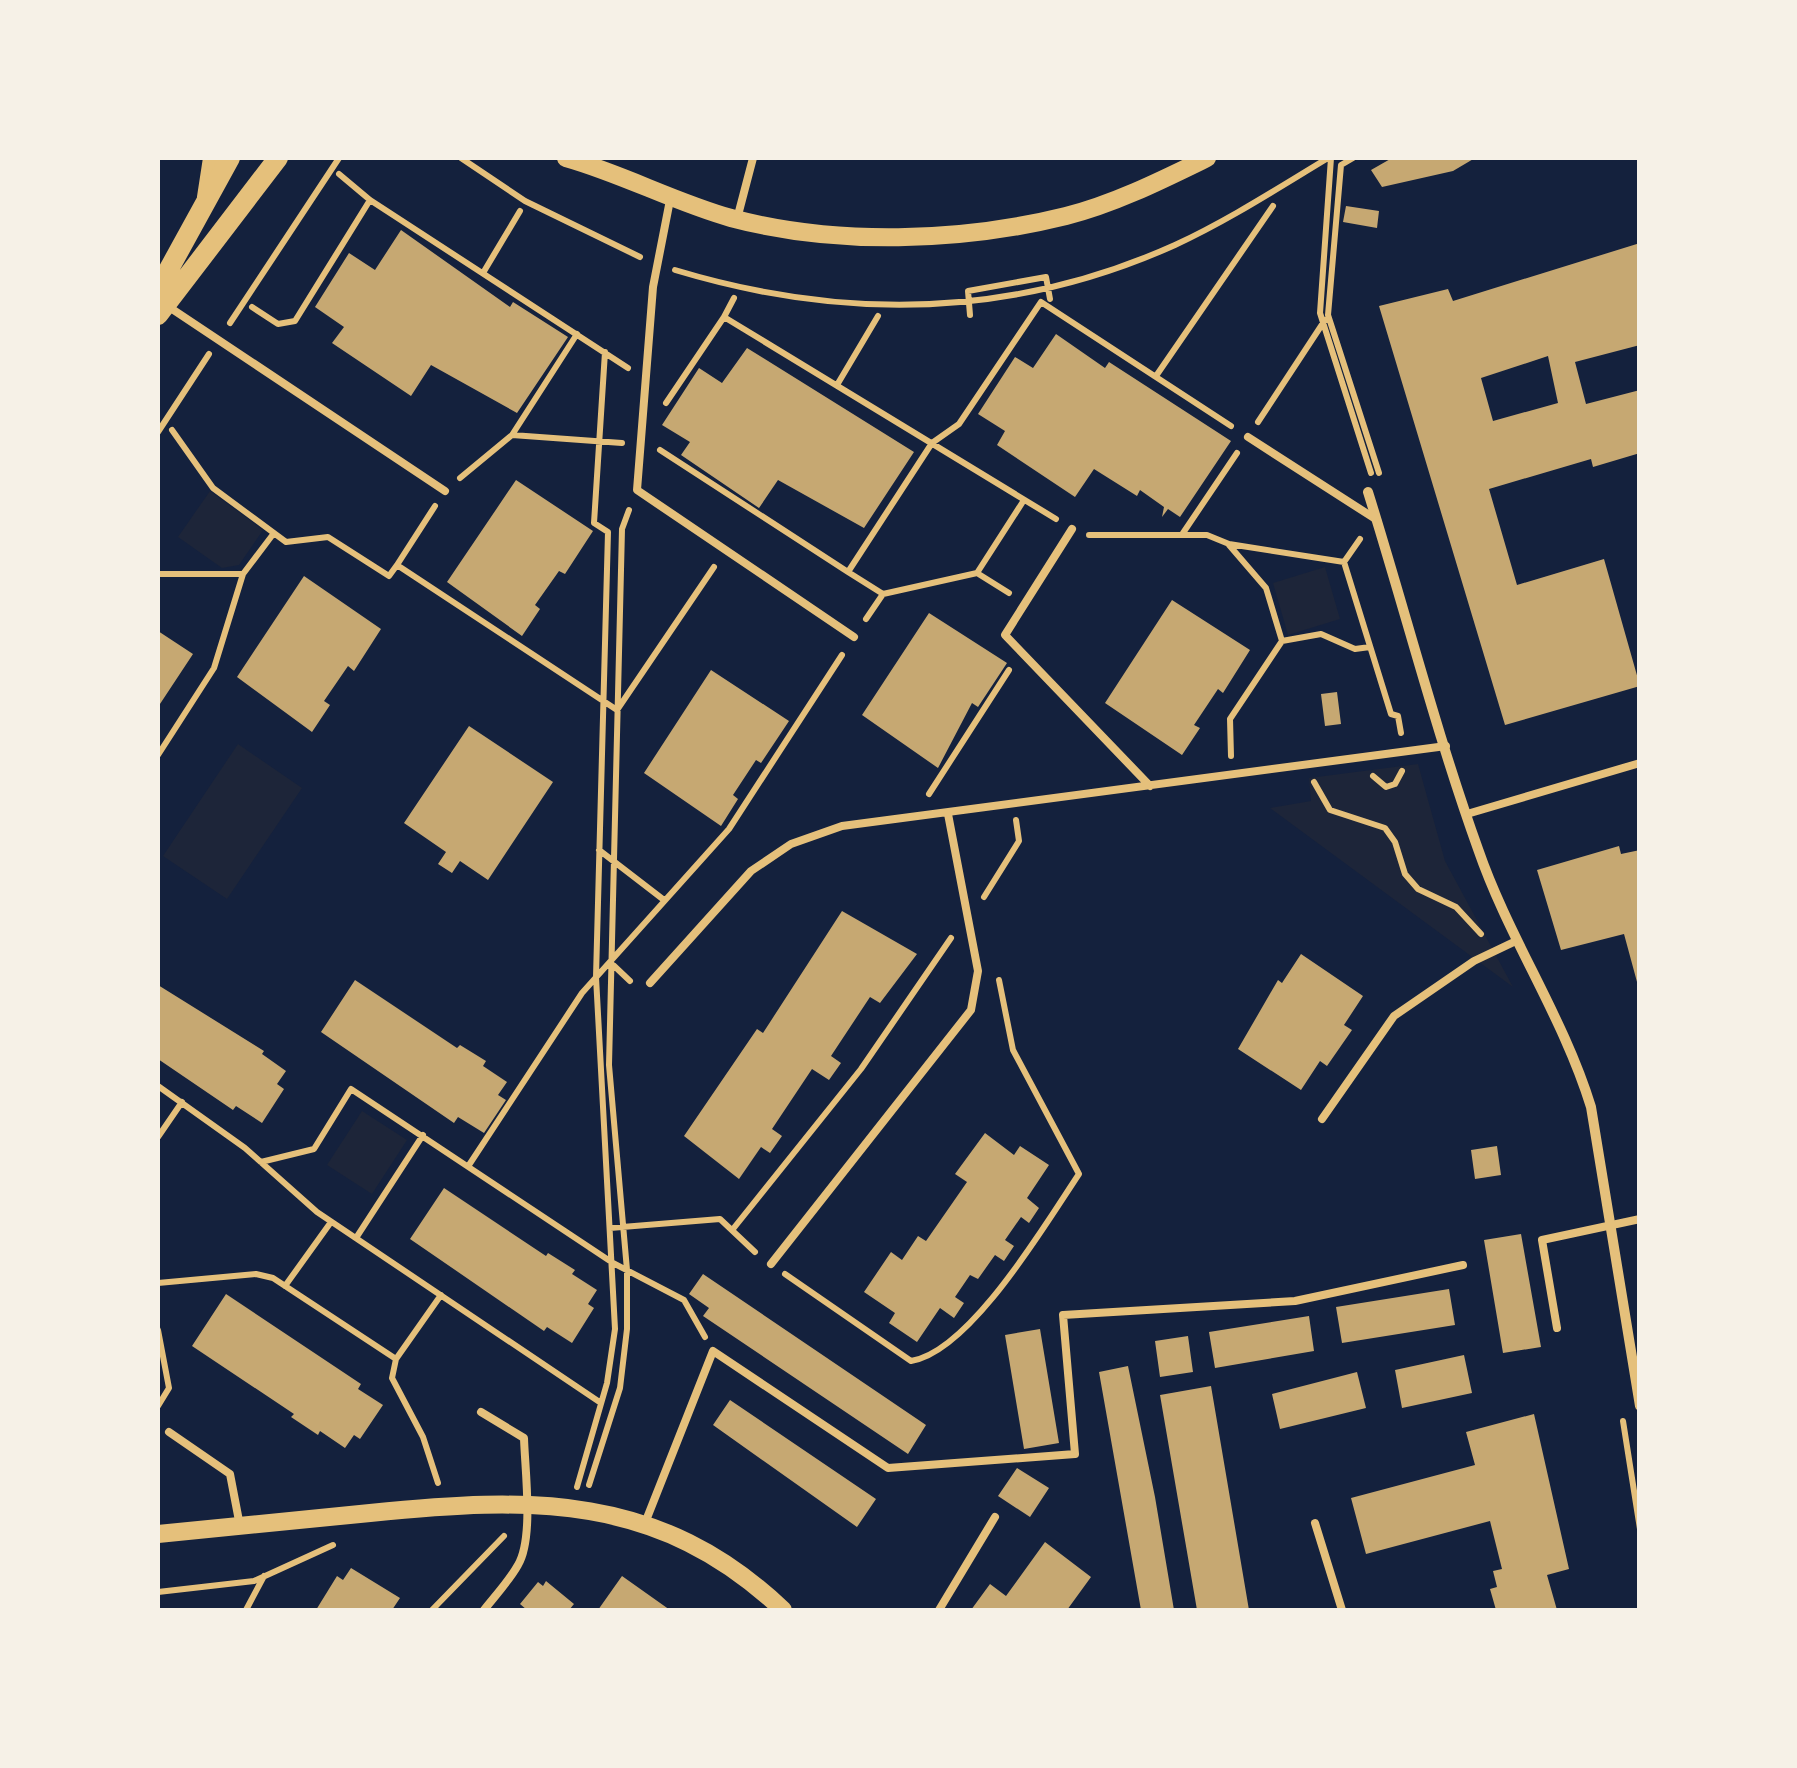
<svg xmlns="http://www.w3.org/2000/svg" width="1797" height="1768" font-family="Inter,sans-serif">
<style>
.green{fill:#1d2539}
.building{fill:#c6a872;fill-rule:evenodd}
.lines{fill:none;stroke-linecap:round;stroke-linejoin:round}
.path{stroke:#e5c07b;stroke-width:6}
.service{stroke:#e5c07b;stroke-width:8}
.minor{stroke:#e5c07b;stroke-width:10}
.tertiary{stroke:#e5c07b;stroke-width:18}
.secondary{stroke:#e5c07b;stroke-width:20}
</style>
<rect width="100%" height="100%" fill="#14213d"/>
<!-- green -->
<path class="green" d="M210,491L263,530L239,565L222,568L178,537Z
M1325,567L1340,619L1288,635L1273,583Z
M238,744L302,788L227,899L163,856Z
M1418,764L1445,861L1513,987L1270,808L1311,801L1309,778Z
M362,1111L407,1140L372,1194L327,1165Z"/>
<!-- building -->
<path class="building" d="M1392,158H1475L1453,171L1382,187L1371,170Z
M1346,206L1379,211L1377,228L1343,222Z
M401,230L510,307L513,302L568,337L517,413L431,365L411,396L332,343L344,327L315,307L349,253L375,270Z
M1640,243V345L1575,362L1586,404L1640,390V453L1593,467L1591,459L1489,489L1517,585L1604,559L1640,686L1505,725L1379,306L1448,289L1453,301ZM1548,356L1558,403L1493,421L1481,378Z
M1056,334L1105,368L1109,362L1231,441L1180,517L1168,509L1162,517L1164,507L1140,490L1137,496L1094,469L1075,497L997,445L1005,431L978,414L1015,357L1033,368Z
M747,348L914,452L864,528L778,480L759,508L681,455L690,442L662,425L699,368L722,383Z
M516,480L593,531L565,574L559,571L535,605L540,609L522,636L447,582Z
M304,576L381,629L354,671L348,666L324,701L330,705L312,732L237,677Z
M1172,600L1250,650L1223,693L1218,689L1194,725L1200,728L1182,755L1105,703Z
M929,613L1007,663L978,707L972,703L938,768L862,715Z
M158,631L193,654L158,707Z
M711,670L789,721L761,763L756,760L733,795L738,799L721,826L644,773Z
M1337,692L1341,724L1325,726L1321,694Z
M469,726L553,782L488,880L460,861L452,873L438,864L446,852L404,823Z
M1619,846L1621,854L1640,850V993L1624,934L1561,950L1537,870Z
M842,911L917,954L880,1003L870,997L831,1056L841,1063L829,1080L812,1069L772,1129L782,1136L770,1153L761,1147L739,1179L684,1136L757,1029L763,1033Z
M1301,954L1363,996L1344,1025L1352,1030L1327,1066L1320,1061L1301,1090L1238,1049L1278,980L1282,983Z
M355,980L457,1048L460,1045L486,1061L483,1066L507,1082L498,1095L506,1100L484,1133L458,1117L454,1123L321,1032Z
M158,985L264,1051L262,1054L286,1071L277,1084L284,1089L262,1123L236,1106L233,1110L158,1059Z
M985,1133L1014,1155L1020,1146L1049,1165L1027,1198L1039,1208L1029,1223L1021,1217L1005,1240L1014,1246L1004,1261L995,1255L978,1279L970,1275L955,1297L964,1303L954,1318L940,1308L917,1342L889,1323L895,1313L864,1292L891,1252L902,1260L918,1236L926,1241L967,1182L955,1174Z
M1497,1146L1501,1175L1475,1179L1471,1150Z
M444,1188L546,1256L548,1253L575,1270L572,1274L597,1290L588,1304L594,1308L572,1343L547,1327L544,1331L410,1239Z
M1521,1234L1541,1347L1503,1353L1484,1240Z
M703,1274L926,1425L908,1454L703,1316L709,1308L689,1294Z
M1449,1289L1455,1325L1342,1343L1336,1307Z
M226,1294L361,1384L358,1389L383,1405L360,1439L354,1435L345,1448L320,1431L318,1435L291,1417L294,1414L192,1346Z
M1309,1316L1314,1351L1215,1368L1209,1332Z
M1040,1329L1059,1443L1024,1449L1005,1335Z
M1188,1336L1193,1372L1160,1377L1155,1341Z
M1464,1355L1472,1393L1402,1408L1395,1370Z
M1128,1366L1155,1497L1174,1610H1141L1099,1372Z
M1357,1372L1366,1408L1280,1429L1272,1394Z
M1211,1386L1249,1610H1197L1160,1395Z
M730,1400L876,1499L857,1527L713,1425Z
M1534,1414L1569,1569L1547,1575L1557,1610H1496L1490,1589L1497,1587L1493,1571L1502,1569L1490,1521L1366,1554L1351,1498L1475,1465L1466,1432Z
M1017,1468L1049,1488L1030,1517L998,1496Z
M1045,1542L1091,1577L1067,1610H971L990,1584L1006,1596Z
M351,1568L400,1598L392,1610H316L337,1576L343,1580Z
M622,1576L670,1610H598Z
M546,1581L574,1604L569,1610H527L520,1604L538,1582L543,1586Z"/>
<g class="lines">
<!-- path -->
<path class="path" d="M461,158L525,201L640,257
M1331,158L1320,313L1371,473
M1353,158L1341,165L1328,315L1379,473
M339,174L370,200L628,368
M675,270C844,321 1013,318 1175,245C1229,220 1278,188 1328,158
M483,273L520,211
M734,298L724,317L1056,519
M252,307L278,324L295,321L370,200
M970,315L968,291L1046,277L1050,299
M230,323L339,158
M1156,376L1273,206
M837,385L878,316
M666,403L724,317
M1258,422L1325,320
M172,430L213,488L286,542L328,537L389,576L397,565L617,710L714,567
M158,432L209,354
M512,435L577,334
M660,450L848,572
M460,478L512,435L622,443
M1183,533L1237,453
M1089,535H1207L1229,544L1344,562
M1360,539L1344,562L1391,714L1398,716L1401,733
M1229,545L1266,588L1282,641L1230,719L1231,756
M397,565L435,506
M977,573L1024,500
M158,574H243L274,533
M883,594L977,573L1009,593
M866,619L883,594L848,572L932,443L959,424L1041,302L1231,426
M1282,641L1321,634L1355,649L1370,647
M158,755L214,668L243,574
M1373,776L1386,787L1395,784L1402,771
M1314,782L1330,810L1385,828L1395,842L1405,874L1418,889L1456,907L1481,934
M929,794L1009,670
M599,850L664,900
M984,897L1019,841L1016,820
M610,962L630,981
M158,1086L245,1148L317,1212L601,1403
M158,1137L182,1102
M261,1162L314,1149L351,1089L613,1263L684,1300L705,1337
M469,1165L582,993L729,829L842,655
M610,1228L720,1219L755,1252
M733,1229L861,1069L951,938
M356,1238L423,1135
M785,1274L911,1361C970,1352 1046,1223 1079,1174L1013,1050L999,980
M158,1283L256,1274L273,1278L396,1359L392,1378L423,1437L438,1483
M285,1286L331,1222
M158,1330L169,1388L158,1406
M396,1359L441,1295
M1623,1421L1640,1529
M589,1485L620,1388L627,1329V1270L609,1065L622,529L629,510
M577,1487L607,1383L615,1329L596,977L608,532L594,523L605,352
M158,1592L254,1581L333,1545
M246,1610L264,1576
M432,1610L504,1536"/>
<!-- service -->
<path class="service" d="M670,200L653,287L637,490L854,637
M737,219L753,158
M169,307L445,491
M1248,437L1377,520
M1072,529L1005,635L1150,786
M1467,814L1640,763
M650,983L751,871L791,844L842,826L1446,746
M1322,1119L1394,1016L1474,961L1516,941
M771,1264L971,1010L978,971L948,814
M1557,1328L1542,1240L1640,1219
M481,1412L524,1438C525,1471 534,1538 518,1565C509,1581 495,1596 484,1610
M169,1432L230,1474L240,1526
M645,1523L713,1351L888,1468L1075,1454L1063,1315L1295,1301L1463,1265
M1315,1523L1342,1610
M939,1610L995,1517"/>
<!-- minor -->
<path class="minor" d="M1368,492C1405,610 1436,732 1478,849C1509,939 1563,1016 1591,1107L1640,1406"/>
<!-- tertiary -->
<path class="tertiary" d="M566,158C623,174 674,202 731,218C836,246 961,242 1066,216C1114,204 1162,180 1207,158
M206,197L212,158
M158,1534C228,1527 299,1520 370,1513C530,1497 659,1492 783,1610"/>
<!-- secondary -->
<path class="secondary" d="M158,289L230,158
M158,315L278,158"/>
</g>
<!-- border -->
<rect width="1797" height="1768" fill="none" stroke="#f6f1e7" stroke-width="320"/>
</svg>
